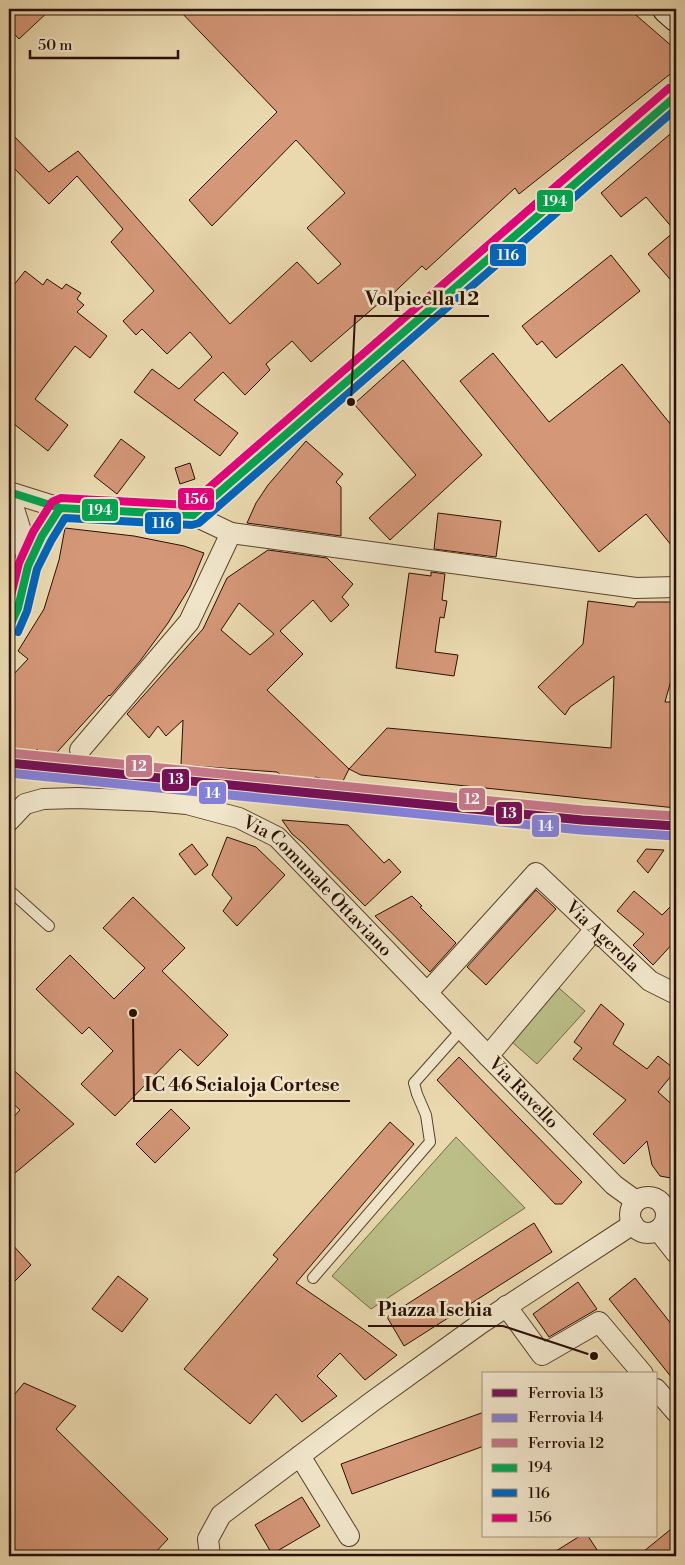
<svg xmlns="http://www.w3.org/2000/svg" width="685" height="1565" font-family="'Libre Bodoni',serif">
<style>
.green{fill:#bbbe87;stroke:#726744}
.building{fill:#d49778;stroke:#2a1000;fill-rule:evenodd}
.lines{fill:none;stroke-linecap:round;stroke-linejoin:round}
.service-casing{stroke:#5a422c;stroke-width:12}
.minor-casing{stroke:#5a422c;stroke-width:22}
.secondary-casing{stroke:#2a1000;stroke-width:30}
.service{stroke:#f1e6cb;stroke-width:10}
.minor{stroke:#f1e6cb;stroke-width:20}
.secondary{stroke:#f1e6cb;stroke-width:28}
.bus-1-casing{stroke:#f1e6cb;stroke-width:11}
.bus-2-casing{stroke:#f1e6cb;stroke-width:11}
.bus-3-casing{stroke:#f1e6cb;stroke-width:11}
.bus-1{stroke:#00a651;stroke-width:8}
.bus-2{stroke:#0065bd;stroke-width:8}
.bus-3{stroke:#e5007d;stroke-width:8}
.rail-1-casing{stroke:#f1e6cb;stroke-width:12}
.rail-2-casing{stroke:#f1e6cb;stroke-width:12}
.rail-3-casing{stroke:#f1e6cb;stroke-width:12}
.rail-1{stroke:#751056;stroke-width:9}
.rail-2{stroke:#8480d7;stroke-width:9}
.rail-3{stroke:#c47788;stroke-width:9}
.labels{text-anchor:middle;stroke-width:5;stroke-linejoin:round;paint-order:stroke}
.street-label{font-size:18px;fill:#2a1000;stroke:#f1e6cb}
.leader{fill:none;stroke:#2a1000;stroke-width:2}
.callout-dot{fill:#2a1000;stroke:#f1e6cb;stroke-width:2}
.callout-label{font-size:19px;text-anchor:middle;font-weight:bold;fill:#2a1000;stroke:#f1e6cb;stroke-width:5;stroke-linejoin:round;paint-order:stroke}
.line-badge{stroke:#f1e6cb;stroke-width:2}
.badge-label{font-size:14px;text-anchor:middle;font-weight:bold;fill:#fff}
</style>
<rect width="100%" height="100%" fill="#ead9af"/>
<filter id="stains"><feTurbulence type="fractalNoise" baseFrequency=".004" numOctaves="4"/><feColorMatrix values="0 0 0 0 .2 0 0 0 0 .09 0 0 0 0 .02 0 0 0 .5 -.17"/></filter>
<radialGradient id="worn" r=".72"><stop offset=".6" stop-color="#630" stop-opacity="0"/><stop offset="1" stop-color="#630" stop-opacity=".3"/></radialGradient>
<!-- green -->
<path class="green" d="M559,988L585,1011L537,1064L511,1041Z
M456,1137L525,1208L371,1309L332,1276Z"/>
<!-- building -->
<path class="building" d="M9,9H51L19,39L9,28Z
M178,9H629L674,48V71L519,194L515,188L426,270L422,266L380,306L378,304L311,362L292,341L266,364L270,370L245,395L223,372L194,400L238,433L220,456L134,392L152,369L179,389L212,357L190,332L167,354L142,329L136,335L123,321L154,291L111,242L123,229L77,176L49,204L9,163V131L49,172L78,151L230,324L297,262L318,284L341,264L307,228L345,193L296,140L212,226L189,200L277,112Z
M676,129V286L648,254L675,231L646,197L621,217L601,193Z
M611,255L640,291L556,358L542,341L537,345L522,326Z
M25,271L43,285L47,279L62,289L66,284L81,293L77,299L84,305L77,312L107,336L90,358L75,346L35,399L68,425L48,451L9,420V291Z
M493,353L549,422L622,364L676,431V551L646,514L599,552L460,381Z
M403,360L482,455L390,540L369,518L416,475L354,404Z
M121,439L145,457L117,494L94,476Z
M306,441L343,474L336,482L341,487V536L247,523L256,503L268,485Z
M190,463L195,479L180,484L175,468Z
M438,513L501,521L496,557L434,549Z
M65,528L134,536L184,546L204,553L190,587L168,623L140,661L110,696L109,695L49,761L37,749L30,758L9,754V679L28,659L18,651L44,609L59,560Z
M268,550L327,558L353,584L342,597L349,605L331,622L313,600L280,631L303,654L267,690L349,769L342,783L315,777L309,783L295,776L289,781L277,772L181,765L183,720L166,736L158,726L149,738L127,714L203,629L227,578ZM239,603L274,634L250,655L221,630Z
M431,572L445,574L442,600L447,601L444,618L440,617L435,652L458,655L454,676L396,668L409,573L431,576Z
M588,601L634,607L637,602H676V662L665,702H676V808L361,775L349,769L387,728L611,748L614,676L570,707L565,715L538,687L583,644Z
M282,820L348,825L384,863L389,859L401,872L365,906L303,843L292,834Z
M227,837L256,847L285,875L237,926L223,911L232,898L212,875Z
M192,844L208,865L195,875L179,854Z
M646,849L664,850L648,873L637,861Z
M536,890L556,909L486,985L467,967Z
M634,891L662,915L676,901V940L653,965L633,945L644,934L617,911Z
M412,896L422,906L420,907L456,943L430,972L375,916Z
M133,897L185,948L162,971L228,1035L198,1066L180,1049L115,1116L81,1084L113,1051L89,1027L82,1034L36,989L70,955L114,999L145,968L103,928Z
M601,1004L624,1024L613,1044L647,1069L658,1056L676,1070L658,1092L676,1108V1179L660,1176L652,1165L647,1141L624,1164L593,1134L626,1100L573,1059L582,1048L574,1042Z
M459,1057L582,1182L562,1204H555L437,1080Z
M9,1066L74,1124L9,1178V1122L20,1110L9,1100Z
M171,1109L190,1128L155,1163L136,1144Z
M390,1122L414,1144L296,1283L363,1329L397,1355L365,1380L340,1353L317,1376L337,1396L302,1422L276,1394L250,1424L184,1369L278,1259L273,1255Z
M534,1223L552,1252L404,1346L387,1317Z
M9,1241L31,1265L9,1287Z
M118,1276L148,1299L122,1332L92,1309Z
M635,1278L676,1330V1383L609,1299Z
M578,1282L597,1309L549,1337L533,1314Z
M24,1383L76,1406L56,1429L168,1539L152,1556H9V1401Z
M484,1412V1446L352,1494L341,1464Z
M302,1497L320,1526L272,1554L255,1525Z
M676,1525V1556H638Z
M580,1536H588L601,1556H548Z"/>
<g class="lines">
<!-- service casing -->
<g class="service-casing">
<path id="service" d="M9,890L49,926
M313,1278L430,1142L426,1115L417,1094L414,1083L462,1029"/>
</g>
<!-- minor casing -->
<g class="minor-casing">
<g id="minor">
<path d="M9,492L60,508L193,515L231,533L636,588L676,587"/>
<path d="M9,493L20,528L28,566"/>
<path d="M193,515L676,96"/>
<path d="M9,628L18,608L28,566L42,536L60,508"/>
<path d="M80,750L189,622L231,533"/>
<path id="s1" d="M9,821L25,804L43,799L77,798L153,801L187,804L239,818L277,837L488,1056L614,1185L636,1201"/>
<path id="s2" d="M427,993L536,873L650,981L674,993"/>
<path d="M488,1056L595,929"/>
<circle cx="648" cy="1215" r="18"/>
<path d="M658,1230L676,1253"/>
<path d="M506,1306L542,1355L599,1322L643,1374"/>
<path d="M656,1389L676,1412"/>
<path d="M300,1456L349,1536"/>
<path d="M210,1556L208,1539L221,1515L373,1401L480,1324L633,1224"/>
</g>
</g>
<!-- secondary casing -->
<g class="secondary-casing">
<path id="secondary" d="M667,9L676,17"/>
</g>
<!-- service -->
<use href="#service" class="service"/>
<!-- minor -->
<use href="#minor" class="minor"/>
<!-- secondary -->
<use href="#secondary" class="secondary"/>
<!-- bus-1 casing -->
<g class="bus-1-casing">
<path id="bus-1" d="M9,492L60,508L193,515
M193,515L676,96
M9,628L18,608L28,566L42,536L60,508"/>
</g>
<!-- bus-2 casing -->
<g class="bus-2-casing">
<path id="bus-2" d="M18,632L27,611L37,569L51,541L65,518L192,525L199,523L676,109"/>
</g>
<!-- bus-3 casing -->
<g class="bus-3-casing">
<path id="bus-3" d="M9,604L19,563L33,532L52,502L61,498L189,505L669,88"/>
</g>
<!-- bus-1 -->
<use href="#bus-1" class="bus-1"/>
<!-- bus-2 -->
<use href="#bus-2" class="bus-2"/>
<!-- bus-3 -->
<use href="#bus-3" class="bus-3"/>
<!-- rail-1 casing -->
<g class="rail-1-casing">
<path id="rail-1" d="M9,763L582,820L676,826"/>
</g>
<!-- rail-2 casing -->
<g class="rail-2-casing">
<path id="rail-2" d="M9,773L581,830L675,836"/>
</g>
<!-- rail-3 casing -->
<g class="rail-3-casing">
<path id="rail-3" d="M10,753L583,810L676,816"/>
</g>
<!-- rail-1 -->
<use href="#rail-1" class="rail-1"/>
<!-- rail-2 -->
<use href="#rail-2" class="rail-2"/>
<!-- rail-3 -->
<use href="#rail-3" class="rail-3"/>
</g>
<g class="labels">
<!-- street labels -->
<g class="street-label">
<text dy="6" stroke="none"><textPath href="#s1" startOffset="345">Via Comunale Ottaviano</textPath></text>
<text dy="6" stroke="none"><textPath href="#s2" startOffset="254">Via Agerola</textPath></text>
<text dy="6" stroke="none"><textPath href="#s1" startOffset="638">Via Ravello</textPath></text>
</g>
</g>
<!-- callouts -->
<path class="leader" d="M351 402L355 316H489M133 1013L134 1101H350M594 1356L503 1326H368"/>
<g class="callout-dot">
<circle cx="351" cy="402" r="5"/>
<circle cx="133" cy="1013" r="5"/>
<circle cx="594" cy="1356" r="5"/>
</g>
<g class="callout-label">
<text x="422" y="305">Volpicella 12</text>
<text x="242" y="1091">IC 46 Scialoja Cortese</text>
<text x="435" y="1316">Piazza Ischia</text>
</g>
<g class="line-badge">
<rect x="536" y="189" width="38" height="24" rx="5" fill="#00a651"/>
<rect x="489" y="243" width="38" height="24" rx="5" fill="#0065bd"/>
<rect x="177" y="487" width="38" height="24" rx="5" fill="#e5007d"/>
<rect x="81" y="498" width="38" height="24" rx="5" fill="#00a651"/>
<rect x="144" y="511" width="38" height="24" rx="5" fill="#0065bd"/>
<rect x="125" y="754" width="28" height="24" rx="5" fill="#c47788"/>
<rect x="161" y="768" width="29" height="24" rx="5" fill="#751056"/>
<rect x="198" y="781" width="29" height="24" rx="5" fill="#8480d7"/>
<rect x="458" y="787" width="28" height="24" rx="5" fill="#c47788"/>
<rect x="495" y="801" width="28" height="24" rx="5" fill="#751056"/>
<rect x="531" y="814" width="29" height="24" rx="5" fill="#8480d7"/>
</g>
<g class="badge-label">
<text x="555" y="206">194</text>
<text x="508" y="260">116</text>
<text x="196" y="504">156</text>
<text x="100" y="515">194</text>
<text x="163" y="528">116</text>
<text x="139" y="771">12</text>
<text x="176" y="784">13</text>
<text x="213" y="798">14</text>
<text x="472" y="804">12</text>
<text x="509" y="818">13</text>
<text x="546" y="831">14</text>
</g>
<!-- margin -->
<rect width="685" height="1565" fill="none" stroke="#ead9af" stroke-width="30"/>
<rect x="10" y="10" width="665" height="1545" fill="none" stroke="#2a1000" stroke-width="2.5"/>
<rect x="15" y="15" width="655" height="1535" fill="none" stroke="#2a1000"/>
<!-- legend -->
<rect x="482" y="1372" width="175" height="165" fill="#f1e6cb" stroke="#a1907a"/>
<rect x="492" y="1389" width="25" height="8" fill="#751056" stroke="#a1907a"/>
<text x="528" y="1398" font-size="15" fill="#2a1000">Ferrovia 13</text>
<rect x="492" y="1414" width="25" height="8" fill="#8480d7" stroke="#a1907a"/>
<text x="528" y="1422" font-size="15" fill="#2a1000">Ferrovia 14</text>
<rect x="492" y="1439" width="25" height="8" fill="#c47788" stroke="#a1907a"/>
<text x="528" y="1448" font-size="15" fill="#2a1000">Ferrovia 12</text>
<rect x="492" y="1464" width="25" height="8" fill="#00a651" stroke="#a1907a"/>
<text x="528" y="1472" font-size="15" fill="#2a1000">194</text>
<rect x="492" y="1489" width="25" height="8" fill="#0065bd" stroke="#a1907a"/>
<text x="528" y="1498" font-size="15" fill="#2a1000">116</text>
<rect x="492" y="1514" width="25" height="8" fill="#e5007d" stroke="#a1907a"/>
<text x="528" y="1522" font-size="15" fill="#2a1000">156</text>
<!-- scale -->
<path d="M30 50v8h148v-8" fill="none" stroke="#2a1000" stroke-width="2.5"/>
<text x="38" y="50" font-size="15" fill="#2a1000" stroke="#f1e6cb" stroke-width="4" paint-order="stroke">50 m</text>
<rect width="100%" height="100%" filter="url(#stains)"/>
<rect width="100%" height="100%" fill="url(#worn)"/>
</svg>
